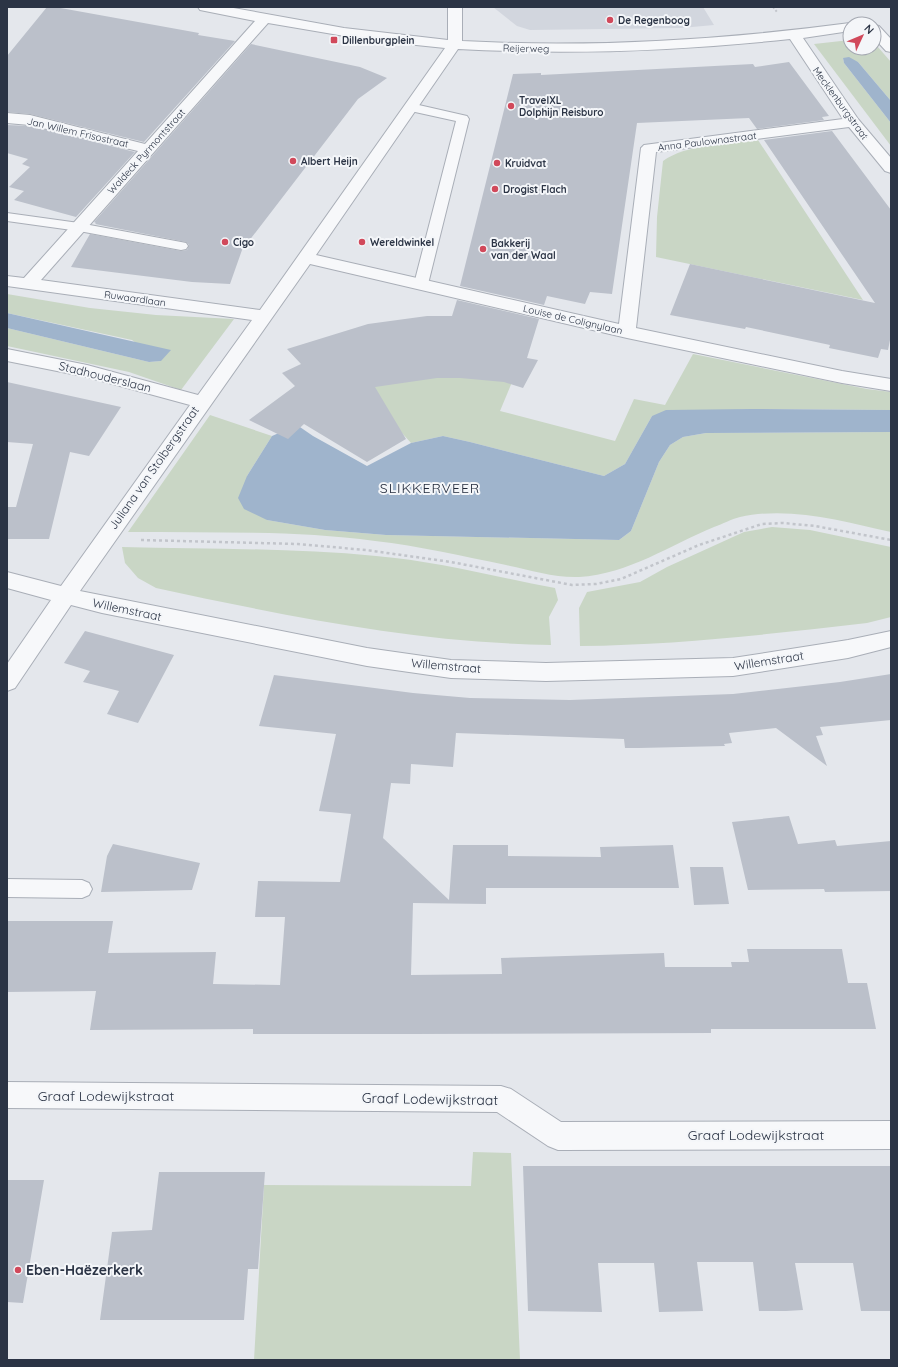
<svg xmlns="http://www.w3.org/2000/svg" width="898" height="1367" font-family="Quicksand,sans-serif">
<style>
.built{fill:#d2d6de}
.green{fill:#c9d6c5}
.water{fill:#9fb4cc}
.building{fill:#bbc0ca}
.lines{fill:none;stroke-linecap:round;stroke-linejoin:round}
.lane-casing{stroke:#a9aeb7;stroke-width:2}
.street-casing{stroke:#a9aeb7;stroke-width:2}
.path-far1{stroke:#c2c5cb;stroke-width:2;stroke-dasharray:2 2;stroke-linecap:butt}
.path{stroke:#c2c5cb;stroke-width:2.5;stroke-dasharray:3 3;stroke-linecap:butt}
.lane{fill:#f7f8fa;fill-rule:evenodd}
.street{fill:#f7f8fa;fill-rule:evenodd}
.poi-dot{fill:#d1495b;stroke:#f4f6f9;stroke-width:1.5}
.labels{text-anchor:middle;stroke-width:4;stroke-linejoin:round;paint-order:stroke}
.far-poi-label{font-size:10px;font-weight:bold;fill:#2b3445;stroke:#f4f6f9;text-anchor:start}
.far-street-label{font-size:10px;fill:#2b3445;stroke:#f4f6f9}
.street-label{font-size:12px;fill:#2b3445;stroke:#f4f6f9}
.quarter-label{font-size:14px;letter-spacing:1px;fill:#1d2536;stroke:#f4f6f9}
.near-street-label{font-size:14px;fill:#2b3445;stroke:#f4f6f9}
.near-poi-label{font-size:14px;font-weight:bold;fill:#2b3445;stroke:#f4f6f9;text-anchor:start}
</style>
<rect width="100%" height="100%" fill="#e4e7ec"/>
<!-- built -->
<path class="built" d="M493,7H703L714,25L681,28L530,30L517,26Z"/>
<!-- green -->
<path class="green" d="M850,40V48H874V45L877,46L891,62V101L858,62L843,58L844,63L891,123V146L814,44Z
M758,140L863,300L656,257L657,217L663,161C686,144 730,144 758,140Z
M7,294L90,308L156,315L234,319L181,390L129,372L7,346V328L149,362L161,361L132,340L7,313Z
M693,354L867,389L891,392V410L750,409L652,416L625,464L604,476L470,442L443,436L411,443L358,384L378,373L515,375L500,411L615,441L634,399L665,405Z
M210,415L272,436L247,476L267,520L325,530L386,535L619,540L631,531L659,462L670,445L683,437L706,433L891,432V532C843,521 789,506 740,517C731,519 723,524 714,527C670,545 629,574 579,577C555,578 530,570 506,565C462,556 419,546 375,541C293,530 210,533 128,532Z
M772,527L810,530L891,547V617L867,623C772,634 676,645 580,646L579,608L587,592L640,582L667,567L744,532Z
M122,547C207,549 292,548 376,556C436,561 496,577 555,588L558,600L549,617L551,645C418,643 286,616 156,588L138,578L125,563Z
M473,1152L511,1153L520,1360H254L264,1185L471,1186Z"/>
<!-- water -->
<path class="water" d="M849,57L858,62L891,101V123L844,63L843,58Z
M7,313L171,350L161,361L149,362L7,328Z
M750,409L891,410V432L706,433L683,437L670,445L659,462L631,531L619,540L386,535L325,530L267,520L244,509L238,498L247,476L272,436L297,425L313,436L367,466L411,443L443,436L470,442L604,476L625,464L652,416L666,410Z"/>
<!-- building -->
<path class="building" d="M47,7H55L199,33L198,35L235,41L144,142L30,114L7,112V56Z
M251,44L360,67L387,78L358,99L242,250L230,284L192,282L71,267L90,234L181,251L187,250L189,245L186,242L95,224L96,223L94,222Z
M789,62L829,116L822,117L824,120L757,129L749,118L637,123L612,294L590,292L585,304L547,296L544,305L460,286L513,74L541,73V75L753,64L755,67Z
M7,125L30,126L135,152L76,217L14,200L24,191L9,187L30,167L22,164L28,159L7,153Z
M832,131L891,210V335L888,350L881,349L878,358L829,348L830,345L746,327L745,329L670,315L690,264L875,303L764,140Z
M457,300L539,319L527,358L538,360L523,388L504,382L460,378H437L375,387L406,439L367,462L304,424L288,439L249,420L295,386L282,373L301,364L287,349L368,324L427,316H452Z
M7,382L121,407L89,456L70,452L49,539H7V507H16L33,444L7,442Z
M85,631L174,655L138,723L107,714L119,691L83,682L90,671L64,663Z
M891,674V720L820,727L823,735L816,736L827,766L776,728L729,733L732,743L724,744L725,746L639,748H625L624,739L456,733L453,767L411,764L410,784L391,783L383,838L449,900L453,845H508V856L601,857L600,847L673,845L679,888H486V904L413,903L411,975L502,974L501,958L664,953L665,967H732L731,962H749L747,949H842L848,983H867L876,1029H711V1033L408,1034H253V1029L90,1030L96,991L7,992V921H113L108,953L216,952L213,984L280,985L285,917H255L258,881L340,882L351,814L319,811L336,734L259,726L274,675L413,693L470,698L570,700L733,694L840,682Z
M789,816L798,844L835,840L837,846L891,841V891L825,892L824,889L748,890L732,822Z
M113,844L200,863L192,890L101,892L107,856Z
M690,867H723L729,904L694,905Z
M523,1166H891V1311H861L853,1263H795L803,1310L786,1311H759L753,1262H697L703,1311L659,1312L654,1263H598L602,1312L528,1311Z
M159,1172H265L258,1269H248L244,1320H100L112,1232L152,1230Z
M7,1180H44L23,1303L7,1302Z"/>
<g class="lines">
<!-- lane casing -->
<g class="lane-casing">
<path id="lane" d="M410,103L467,116L469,119L428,284L426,287H416L414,284L456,121L406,110L404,107Z
M7,213L79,223L181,242L186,243L188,246L186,249L181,250L79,231L7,221Z
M7,879L82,880L89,883L92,889L89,895L82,898L7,897Z"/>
</g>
<!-- street casing -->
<g class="street-casing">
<path id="street" d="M198,7H228L344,28L448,40V7H462V41C592,48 721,40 850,23L855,24H850V31L803,38L858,119L891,158V173L885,171L849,127L656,152L636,328L842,371L891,379V391L842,383L627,338L310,264L80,591L367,648L451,660L546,663L733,658L848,640L891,631V647L848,658L733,676L546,681L451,678L367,666L102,613L71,605L15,688L7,691V664L51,600L7,588V572L61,586L190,405L87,377L7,361V349L87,365L198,395L252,320L7,286V276L24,278L138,151L30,125L7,123V113L30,115L145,144L255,21L200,10ZM268,23L368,40L445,48L260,310L41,280ZM790,39L843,119L644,145L641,148L619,324L316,255L458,49C570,55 679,51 790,39Z
M874,25L879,26L891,39V52L886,51L874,38Z
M7,1082L501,1086L511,1089L561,1122L891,1121V1149L558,1150L548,1146L497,1112L7,1108Z"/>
</g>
<!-- path-far1 -->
<path class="path-far1" d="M773,7L777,12"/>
<!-- path -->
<path class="path" d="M141,540L298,544L366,550L451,562L572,585L596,584L621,579L699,545L762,524L783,523L815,526L891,540"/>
<!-- lane -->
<use href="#lane" class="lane"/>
<!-- street -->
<use href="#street" class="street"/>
</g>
<!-- markers -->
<g class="poi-dot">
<circle cx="610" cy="20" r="4"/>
<rect x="330" y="36" width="8" height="8" rx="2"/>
<circle cx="511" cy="106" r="4"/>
<circle cx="293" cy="161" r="4"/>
<circle cx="497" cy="163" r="4"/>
<circle cx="495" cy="189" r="4"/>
<circle cx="225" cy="242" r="4"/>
<circle cx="362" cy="242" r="4"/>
<circle cx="483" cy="249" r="4"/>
<circle cx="18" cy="1270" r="4"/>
</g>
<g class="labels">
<!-- far-poi labels -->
<g class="far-poi-label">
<text x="618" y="24">De Regenboog</text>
<text x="342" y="44">Dillenburgplein</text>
<text x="519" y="104">TravelXL<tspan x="519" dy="12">Dolphijn Reisburo</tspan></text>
<text x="301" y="165">Albert Heijn</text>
<text x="505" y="167">Kruidvat</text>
<text x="503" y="193">Drogist Flach</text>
<text x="233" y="246">Cigo</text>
<text x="370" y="246">Wereldwinkel</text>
<text x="491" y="247">Bakkerij<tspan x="491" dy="12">van der Waal</tspan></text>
</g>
<!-- far-street labels -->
<g class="far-street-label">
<text transform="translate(526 48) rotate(1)" y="4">Reijerweg</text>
<text transform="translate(841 103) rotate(54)" y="4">Mecklenburgstraat</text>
<text transform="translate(78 132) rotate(13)" y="4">Jan Willem Frisostraat</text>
<text transform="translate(707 141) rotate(-7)" y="4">Anna Paulownastraat</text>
<text transform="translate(146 151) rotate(-48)" y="4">Waldeck Pyrmontstraat</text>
<text transform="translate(135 298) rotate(8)" y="4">Ruwaardlaan</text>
<text transform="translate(573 319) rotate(13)" y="4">Louise de Colignylaan</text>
</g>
<!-- street labels -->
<g class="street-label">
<text transform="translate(105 377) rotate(14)" y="4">Stadhouderslaan</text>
<text transform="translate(154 468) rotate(-55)" y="4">Juliana van Stolbergstraat</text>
<text transform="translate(127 610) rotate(12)" y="4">Willemstraat</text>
<text transform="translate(769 661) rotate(-9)" y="4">Willemstraat</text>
<text transform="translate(446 666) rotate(5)" y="4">Willemstraat</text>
</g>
<!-- quarter labels -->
<g class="quarter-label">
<text x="430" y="493">SLIKKERVEER</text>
</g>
<!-- near-street labels -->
<g class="near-street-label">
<text x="106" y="1101">Graaf Lodewijkstraat</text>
<text transform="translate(430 1099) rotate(1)" y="5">Graaf Lodewijkstraat</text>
<text x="756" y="1140">Graaf Lodewijkstraat</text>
</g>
<!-- near-poi labels -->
<g class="near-poi-label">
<text x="26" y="1275">Eben-Haëzerkerk</text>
</g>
</g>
<!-- border -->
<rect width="898" height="1367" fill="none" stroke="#2b3445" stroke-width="16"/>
<!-- north arrow -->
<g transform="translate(862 36) rotate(46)"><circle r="19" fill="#f4f6f9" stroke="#a4a8b1"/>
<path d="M0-3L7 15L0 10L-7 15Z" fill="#d1495b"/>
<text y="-6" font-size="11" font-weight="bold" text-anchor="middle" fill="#2b3445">N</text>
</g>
</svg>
